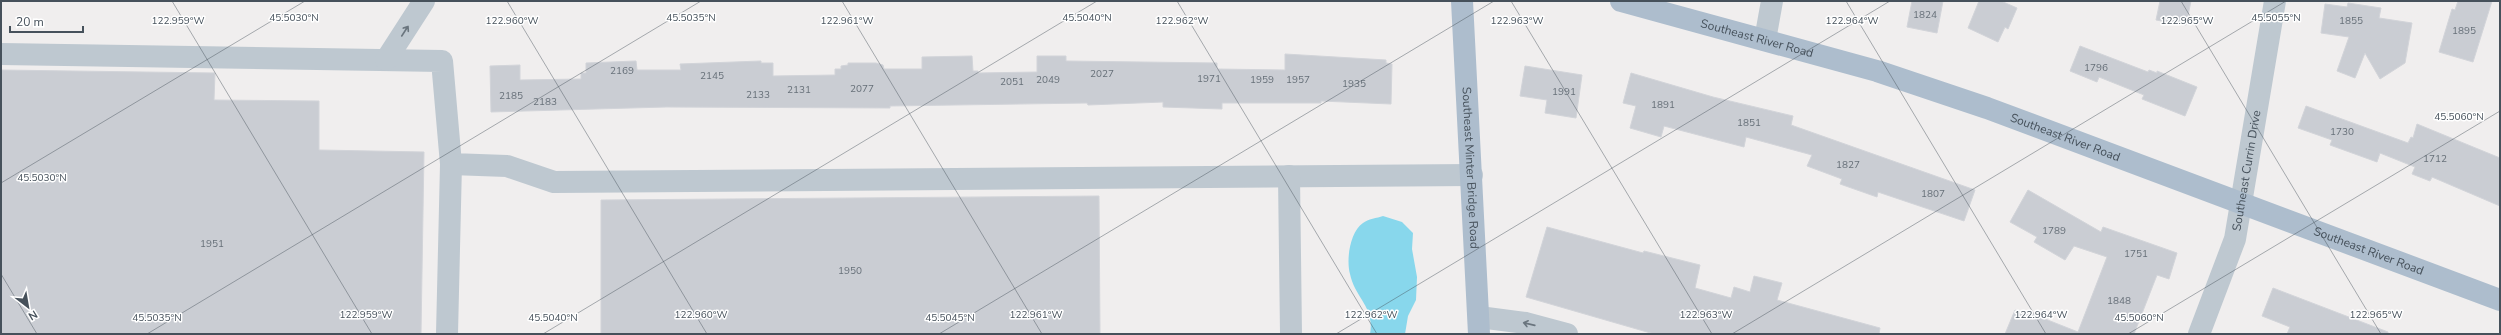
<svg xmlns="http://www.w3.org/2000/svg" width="2501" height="335" font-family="'Nunito Sans',sans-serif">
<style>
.water{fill:#88d7ec}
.building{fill:#cacdd3;stroke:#d2d4d9}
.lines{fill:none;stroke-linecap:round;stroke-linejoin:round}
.minor{stroke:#bec8d0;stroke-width:22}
.major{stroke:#adbdcd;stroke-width:22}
.oneway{stroke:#6a757e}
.ticks{fill:none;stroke:#46515b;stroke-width:1;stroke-opacity:0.45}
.labels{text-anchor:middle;stroke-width:3;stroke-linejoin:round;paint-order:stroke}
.number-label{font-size:10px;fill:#677079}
.street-label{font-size:12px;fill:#46515b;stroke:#fff}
.ticks-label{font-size:10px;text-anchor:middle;fill:#46515b;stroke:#fff;stroke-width:3;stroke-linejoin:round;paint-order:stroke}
</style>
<rect width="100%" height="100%" fill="#f0eeee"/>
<!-- water -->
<path class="water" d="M1383,216L1402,222L1413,233L1412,249L1417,277L1416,300L1408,316L1405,334H1370C1375,307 1355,298 1350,274C1346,259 1350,232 1363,223C1368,219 1377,218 1383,216Z"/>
<!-- building -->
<path class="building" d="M1912,1H1943L1937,33L1907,27Z
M1979,1H2001L2017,8L2008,29L2005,27L1998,42L1968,28Z
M2160,1H2191L2186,25L2156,20Z
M2458,1H2492L2473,62L2439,52L2452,9L2455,10Z
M2348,3L2381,8L2379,18L2412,23L2405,63L2380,79L2365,53L2355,78L2337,71L2349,37L2321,33L2325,4L2347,7Z
M2080,46L2148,72L2149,70L2157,73V71L2197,87L2185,116L2142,99L2144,95L2099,77L2097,82L2070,71Z
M1285,54L1386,60V63L1392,64L1391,104L1321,101V103H1222V109L1163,107V102L1088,105L1087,103L890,106V108L666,107L491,112L490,66L520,65V80L581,79V73H586V63L636,61L637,70H681L680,64L761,61V63H773V76L835,75V69H841V66L848,65V63H876L883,65L884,69H922V57L972,56L973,71H978V73L1037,72V56H1066V61L1217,63V69L1285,70Z
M1525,66L1582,75L1576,118L1545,113L1547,100L1520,96Z
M1,70L215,73L214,100L319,101V150L424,152L421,334H1Z
M1631,73L1713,97L1793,116L1791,125L1975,190L1964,221L1878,192L1877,197L1840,184L1842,179L1807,166L1812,155L1746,137L1744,147L1664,126L1661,137L1630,128L1636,106L1623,103Z
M2306,106L2408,143L2411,137L2413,138L2417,124L2500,158V206L2432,177L2430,181L2412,174L2415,167L2380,153L2377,162L2330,145L2332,140L2298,128Z
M2028,190L2101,232L2103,227L2177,253L2169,279L2157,275L2134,334H2005L2015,310L2024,314L2025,311L2078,332L2107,257L2074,246L2065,260L2034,242L2037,237L2010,222Z
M1099,196L1100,334H601V200Z
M1547,227L1643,253L1644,251L1700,265L1695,288L1731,298L1734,287L1750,292L1754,276L1782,283L1777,300L1880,328L1879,334H1654L1526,297Z
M2273,288L2388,332V334H2287L2290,327L2262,316Z"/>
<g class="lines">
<!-- minor -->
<g class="minor">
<path d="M1765,40L1772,1"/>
<path d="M1,54L442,61L451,164L507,166L554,182L1472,175"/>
<path d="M386,60L424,1"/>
<path d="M1289,176L1291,334"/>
<path d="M1479,317L1526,323L1567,334"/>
<path d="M447,334L451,164"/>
<path id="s1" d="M2199,334L2235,239L2275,1"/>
</g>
<!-- major -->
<g class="major">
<path id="s2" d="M1462,1L1479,334"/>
<path id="s3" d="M1621,1L1877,71L1987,108L2500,300"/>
</g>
</g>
<!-- one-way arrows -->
<defs><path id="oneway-shaft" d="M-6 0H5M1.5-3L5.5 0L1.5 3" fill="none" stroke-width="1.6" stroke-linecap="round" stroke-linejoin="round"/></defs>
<g class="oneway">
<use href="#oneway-shaft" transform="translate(405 31) rotate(-57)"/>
<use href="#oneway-shaft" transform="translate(1529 324) rotate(-167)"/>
</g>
<!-- ticks -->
<path class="ticks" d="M172,1L372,334M507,1L707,334M842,1L1042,334M1177,1L1377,334M1511,1L1712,334M1846,1L2046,334M2181,1L2381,334M1,183L305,1M1,274L37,334M147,334L701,1M543,334L1097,1M939,334L1494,1M1336,334L1890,1M1732,334L2286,1M2128,334L2500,111"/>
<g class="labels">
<!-- number labels -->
<g class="number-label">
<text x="1925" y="18">1824</text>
<text x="2351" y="24">1855</text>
<text x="2464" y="34">1895</text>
<text x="2096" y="71">1796</text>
<text x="622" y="74">2169</text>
<text x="1102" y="77">2027</text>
<text x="712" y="79">2145</text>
<text x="1209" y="82">1971</text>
<text x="1048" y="83">2049</text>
<text x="1262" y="83">1959</text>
<text x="1298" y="83">1957</text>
<text x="1012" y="85">2051</text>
<text x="1354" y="87">1935</text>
<text x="862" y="92">2077</text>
<text x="799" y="93">2131</text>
<text x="1564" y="95">1991</text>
<text x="758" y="98">2133</text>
<text x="511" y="99">2185</text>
<text x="545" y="105">2183</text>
<text x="1663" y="108">1891</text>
<text x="1749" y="126">1851</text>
<text x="2342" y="135">1730</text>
<text x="2435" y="162">1712</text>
<text x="1848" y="168">1827</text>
<text x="1933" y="197">1807</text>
<text x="2054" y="234">1789</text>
<text x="212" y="247">1951</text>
<text x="2136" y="257">1751</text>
<text x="850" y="274">1950</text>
<text x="2119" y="304">1848</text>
</g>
<!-- street labels -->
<g class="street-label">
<text dy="4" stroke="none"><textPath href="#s3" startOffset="141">Southeast River Road</textPath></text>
<text dy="4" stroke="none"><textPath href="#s3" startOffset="465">Southeast River Road</textPath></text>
<text dy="4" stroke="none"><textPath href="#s2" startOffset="167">Southeast Minter Bridge Road</textPath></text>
<text dy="4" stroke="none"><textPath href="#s1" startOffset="171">Southeast Currin Drive</textPath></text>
<text dy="4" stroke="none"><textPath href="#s3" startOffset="789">Southeast River Road</textPath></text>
</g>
</g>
<g class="ticks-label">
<text x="294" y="21">45.5030°N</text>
<text x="691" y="21">45.5035°N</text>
<text x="1087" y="21">45.5040°N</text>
<text x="2276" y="21">45.5055°N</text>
<text x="178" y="24">122.959°W</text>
<text x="847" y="24">122.961°W</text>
<text x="1182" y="24">122.962°W</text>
<text x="1517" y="24">122.963°W</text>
<text x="1852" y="24">122.964°W</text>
<text x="512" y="24">122.960°W</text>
<text x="2187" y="24">122.965°W</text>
<text x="2459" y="120">45.5060°N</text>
<text x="42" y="181">45.5030°N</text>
<text x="366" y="318">122.959°W</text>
<text x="701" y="318">122.960°W</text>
<text x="1036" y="318">122.961°W</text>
<text x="1371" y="318">122.962°W</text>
<text x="1706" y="318">122.963°W</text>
<text x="2041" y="318">122.964°W</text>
<text x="2376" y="318">122.965°W</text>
<text x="157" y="321">45.5035°N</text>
<text x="553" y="321">45.5040°N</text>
<text x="950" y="321">45.5045°N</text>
<text x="2139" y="321">45.5060°N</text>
</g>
<!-- border -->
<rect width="2501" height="335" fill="none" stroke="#46515b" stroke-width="4"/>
<!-- north arrow -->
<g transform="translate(28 307) rotate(149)" stroke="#ffffff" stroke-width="3" paint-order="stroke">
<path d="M0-3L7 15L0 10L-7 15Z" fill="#46515b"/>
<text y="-6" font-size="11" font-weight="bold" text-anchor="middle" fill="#46515b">N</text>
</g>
<!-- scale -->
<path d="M10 26v6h73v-6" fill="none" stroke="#46515b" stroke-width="2"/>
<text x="16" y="26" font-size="12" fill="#46515b" stroke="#ffffff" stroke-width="3" paint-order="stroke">20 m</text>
</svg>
